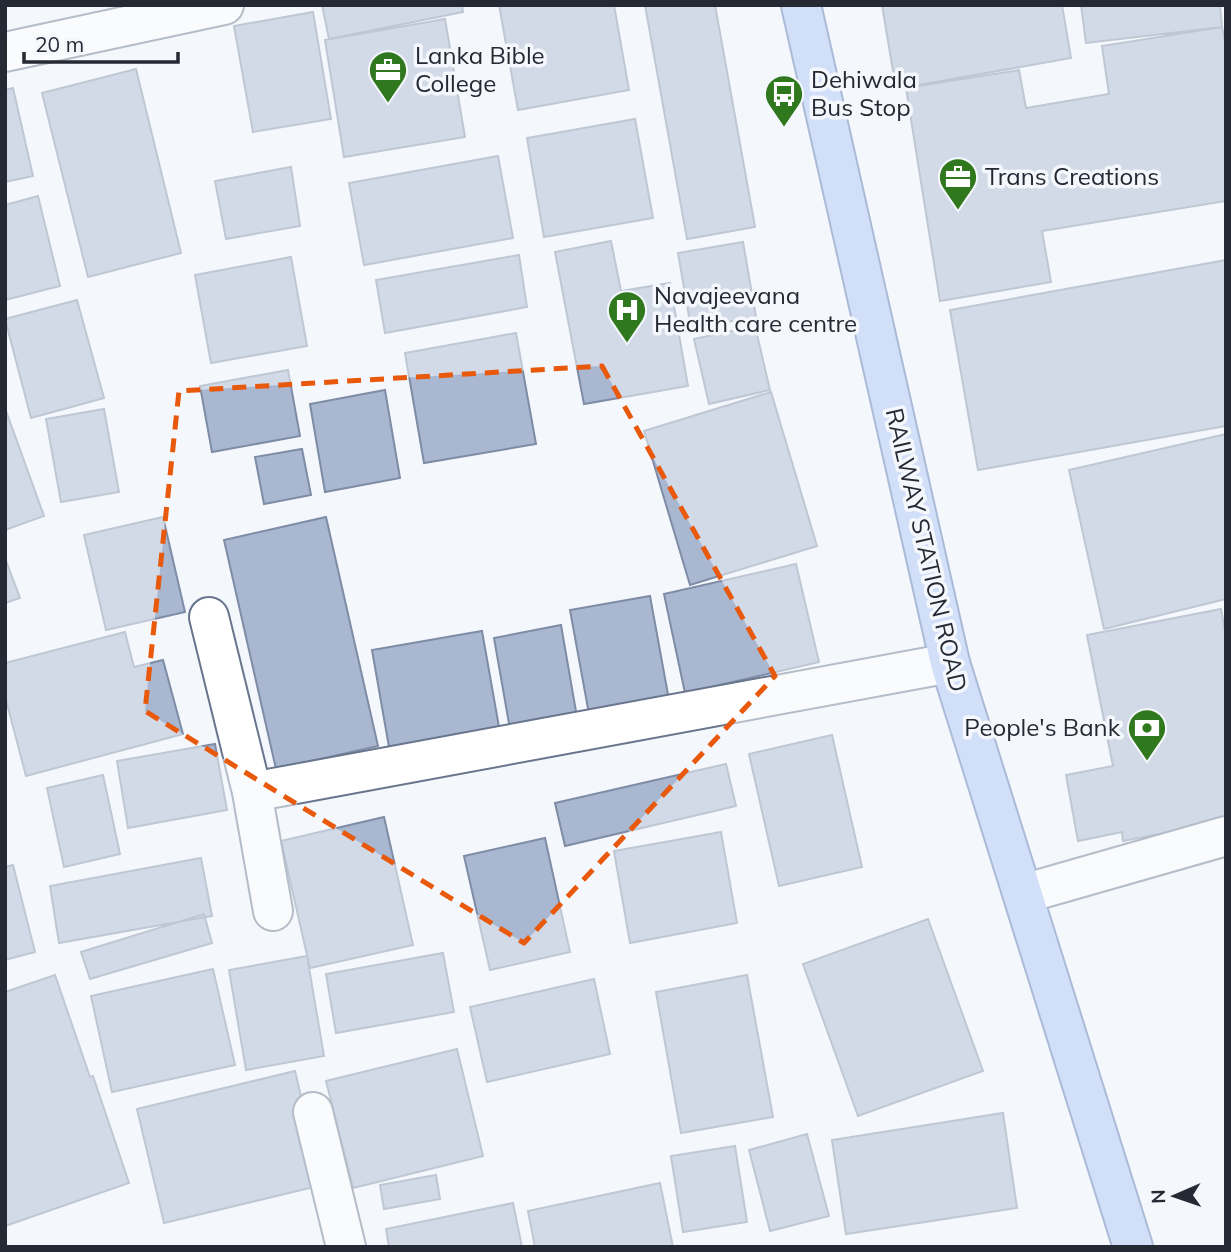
<svg xmlns="http://www.w3.org/2000/svg" width="1231" height="1252" font-family="Mulish,sans-serif">
<style>
.building{fill:#a9b7d1;stroke:#7f8ca5;stroke-width:2}
.lines{fill:none;stroke-linecap:round;stroke-linejoin:round}
.street-casing{stroke:#68758d;stroke-width:42}
.primary-casing{stroke:#5370ac;stroke-width:42}
.street{stroke:#fff;stroke-width:38}
.primary{stroke:#a7c0f4;stroke-width:38}
.marked{fill:none;stroke:#e8590c;stroke-width:5;stroke-dasharray:14 9;stroke-linejoin:round}
.labels{text-anchor:middle;stroke-width:7;stroke-linejoin:round;paint-order:stroke}
.poi-label{font-size:24px;fill:#242933;stroke:#f4f7fc;text-anchor:start}
.street-label{font-size:24px;fill:#242933;stroke:#f4f7fc}
</style>
<rect width="100%" height="100%" fill="#f4f7fc"/>
<!-- building -->
<path class="building" d="M322,5H462L463,12L329,39Z
M499,5H614L629,90L518,110Z
M645,5H715L755,227L687,239Z
M882,5H1062L1071,58L896,89Z
M1081,5H1220L1222,27L1086,43Z
M313,12L331,119L253,132L234,26Z
M445,19L465,137L344,157L325,40Z
M1222,27L1226,47V201L1042,231L1051,282L940,301L906,88L1019,70L1026,108L1109,94L1102,46Z
M136,69L181,253L88,277L42,93Z
M13,88L33,176L5,182V90Z
M635,119L653,218L544,237L527,138Z
M498,156L513,238L364,265L349,183Z
M291,167L300,226L226,239L215,181Z
M38,196L60,286L5,300V205Z
M611,241L621,291L670,283L688,386L584,404L555,252Z
M743,242L756,317L691,328L678,253Z
M519,255L527,307L385,333L376,280Z
M291,257L307,346L211,363L195,275Z
M1226,260V426L978,470L950,310Z
M77,300L104,398L31,418L5,319Z
M755,326L770,390L709,404L694,339Z
M516,333L536,444L424,463L405,353Z
M288,370L300,436L212,452L200,386Z
M385,390L400,478L325,492L310,404Z
M771,392L817,546L690,585L644,431Z
M5,408L44,516L5,530Z
M104,409L119,492L61,502L46,419Z
M1226,434V599L1104,629L1069,470Z
M302,449L311,495L264,504L255,457Z
M163,517L185,612L106,630L84,535Z
M326,517L378,746L276,769L224,540Z
M5,558L20,598L5,603Z
M796,564L819,662L685,693L664,594Z
M650,596L669,700L589,714L570,610Z
M1221,609L1226,636V821L1123,841L1122,832L1078,841L1066,775L1113,766L1087,635Z
M561,625L578,723L511,735L494,638Z
M482,631L499,727L389,747L372,650Z
M125,632L134,667L163,660L183,734L26,776L5,696V663Z
M832,735L862,867L779,886L749,754Z
M215,744L227,810L128,828L117,761Z
M726,764L736,806L565,846L555,803Z
M103,775L120,854L64,867L47,788Z
M384,817L413,945L310,968L281,841Z
M721,832L737,923L630,943L614,851Z
M545,838L570,952L490,970L464,856Z
M201,858L212,916L59,943L50,886Z
M13,865L35,952L5,960V867Z
M204,914L212,943L90,979L81,952Z
M928,919L983,1071L858,1116L803,964Z
M443,953L454,1012L336,1033L326,974Z
M307,956L324,1056L246,1070L229,970Z
M213,969L235,1065L112,1092L91,996Z
M55,975L90,1077L93,1076L129,1183L5,1226V992Z
M747,975L773,1117L681,1133L656,992Z
M594,979L610,1054L487,1082L470,1007Z
M457,1049L483,1156L353,1188L326,1081Z
M295,1071L322,1185L164,1223L137,1109Z
M1003,1113L1017,1208L846,1234L832,1140Z
M807,1134L829,1216L770,1231L749,1150Z
M735,1146L747,1222L683,1232L671,1156Z
M436,1175L440,1199L384,1209L380,1185Z
M660,1183L673,1247H535L528,1211Z
M513,1203L522,1247H389L386,1229Z"/>
<g class="lines">
<!-- street casing -->
<g class="street-casing">
<path id="street" d="M5,52L224,5
M209,617L252,792L273,911
M252,792L950,663
M1023,894L1226,836
M313,1112L346,1247"/>
</g>
<!-- primary casing -->
<g class="primary-casing">
<path id="primary" d="M801,5L950,663L1133,1247"/>
</g>
<!-- street -->
<use href="#street" class="street"/>
<!-- primary -->
<use href="#primary" class="primary"/>
</g>
<!-- marked area -->
<path d="M0 0H1231V1252H0ZM602,366L775,676L524,943L145,711L179,391Z" fill="#f4f7fc" fill-opacity=".55" fill-rule="evenodd"/>
<path class="marked" d="M602,366L775,676L524,943L145,711L179,391Z"/>
<!-- icons -->
<defs>
<g id="office-pin" transform="scale(2.0125)"><path d="M0 17L-7.5 6A9.5 9.5 0 1 1 7.5 6Z" fill="#30781d" stroke="#f4f7fc"/><path d="M-6-3h4V-5.5h4V-3h4V5H-6ZM-1-4.5V-3h2v-1.5ZM-6 0V1H6V0Z" fill="#fff"/></g>
<g id="bus-pin" transform="scale(2.0125)"><path d="M0 17L-7.5 6A9.5 9.5 0 1 1 7.5 6Z" fill="#30781d" stroke="#f4f7fc"/><path d="M-5-6H5V4H4V6H2V4H-2V6H-4V4H-5ZM-3.5-4V0h7V-4ZM-3.5 1.2v1.5H-2V1.2ZM2 1.2v1.5H3.5V1.2Z" fill="#fff"/></g>
<g id="hospital-pin" transform="scale(2.0125)"><path d="M0 17L-7.5 6A9.5 9.5 0 1 1 7.5 6Z" fill="#30781d" stroke="#f4f7fc"/><path d="M-5-5h3v3.5h4V-5h3V5h-3V1.5h-4V5h-3Z" fill="#fff"/></g>
<g id="bank-pin" transform="scale(2.0125)"><path d="M0 17L-7.5 6A9.5 9.5 0 1 1 7.5 6Z" fill="#30781d" stroke="#f4f7fc"/><path d="M-6-4H6V4H-6ZM0-2.3a2.3 2.3 0 1 0 0 4.6a2.3 2.3 0 1 0 0-4.6Z" fill="#fff"/></g>
</defs>
<g fill-rule="evenodd">
<use href="#office-pin" x="388" y="70"/>
<use href="#bus-pin" x="784" y="94"/>
<use href="#office-pin" x="958" y="177"/>
<use href="#hospital-pin" x="627" y="310"/>
<use href="#bank-pin" x="1147" y="728"/>
</g>
<g class="labels">
<!-- poi labels -->
<g class="poi-label">
<text x="415" y="64">Lanka Bible<tspan x="415" dy="28">College</tspan></text>
<text x="811" y="88">Dehiwala<tspan x="811" dy="28">Bus Stop</tspan></text>
<text x="985" y="185">Trans Creations</text>
<text x="654" y="304">Navajeevana<tspan x="654" dy="28">Health care centre</tspan></text>
<text x="1120" y="736" text-anchor="end">People's Bank</text>
</g>
<!-- street labels -->
<g class="street-label">
<text transform="translate(926 550) rotate(77)" y="8">RAILWAY STATION ROAD</text>
</g>
</g>
<!-- border -->
<rect width="1231" height="1252" fill="none" stroke="#242933" stroke-width="14"/>
<!-- north arrow -->
<g transform="translate(1175 1196) rotate(268)" stroke="#f4f7fc" stroke-width="5" paint-order="stroke">
<path d="M0-5L12 26L0 18L-12 26Z" fill="#242933"/>
<text y="-10" font-size="19" font-weight="bold" text-anchor="middle" fill="#242933">N</text>
</g>
<!-- scale -->
<path d="M24 52v10h154v-10" fill="none" stroke="#242933" stroke-width="3.5"/>
<text x="35" y="52" font-size="21" fill="#242933" stroke="#f4f7fc" stroke-width="5" paint-order="stroke">20 m</text>
</svg>
